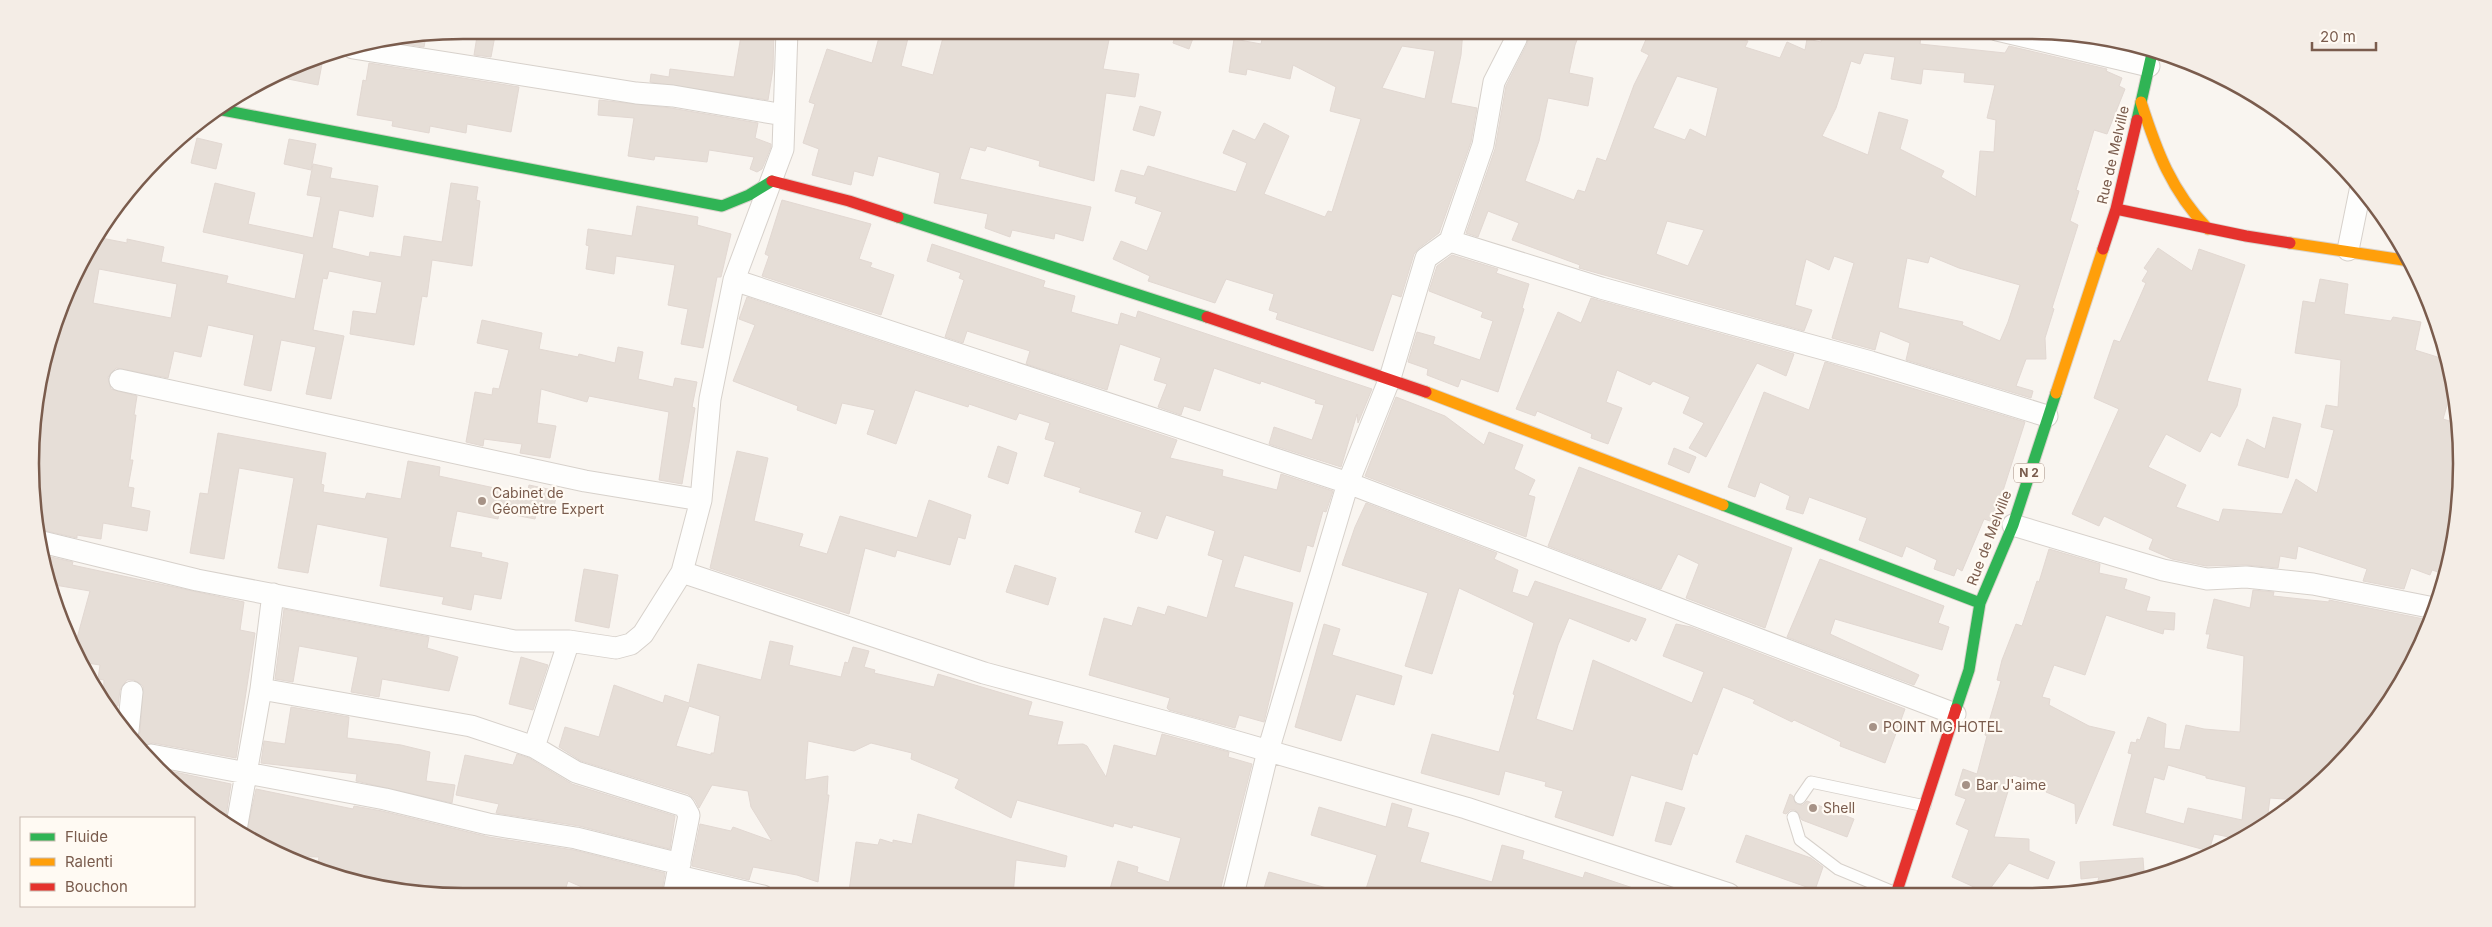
<svg xmlns="http://www.w3.org/2000/svg" width="2492" height="927" font-family="Inter,sans-serif">
<style>
.building{fill:#e6ded7;stroke:#e2d8d2;fill-rule:evenodd}
.lines{fill:none;stroke-linecap:round;stroke-linejoin:round}
.lane-casing{stroke:#d7d1cb;stroke-width:13}
.street-casing{stroke:#d7d1cb;stroke-width:23}
.fast-casing{stroke:#d9d2cb;stroke-width:13}
.slow-casing{stroke:#d9d2cb;stroke-width:13}
.jam-casing{stroke:#d9d2cb;stroke-width:13}
.lane{stroke:#fefefd;stroke-width:11}
.street{stroke:#fefefd;stroke-width:21}
.fast{stroke:#30b455;stroke-width:11}
.slow{stroke:#ff9f0a;stroke-width:11}
.jam{stroke:#e5322d;stroke-width:11}
.poi-dot{fill:#a69286;stroke:#fffaf3;stroke-width:2}
.labels{text-anchor:middle;stroke-width:4.5;stroke-linejoin:round;paint-order:stroke}
.shield{fill:#fffaf3;stroke:#a28b7f;stroke-width:1}
.shield-label{font-size:12px;font-weight:bold;fill:#7a5c4d}
.street-label{font-size:14px;fill:#7a5c4d;stroke:#fffaf3}
.poi-label{font-size:14px;fill:#7a5c4d;stroke:#fffaf3;text-anchor:start}
.rim{fill:none;stroke:#7a5c4d;stroke-width:2.5}
</style>
<rect width="100%" height="100%" fill="#f9f5f0"/>
<!-- building -->
<path class="building" d="M478,30H496L491,57L474,55Z
M742,30H774L773,69L768,100L650,82L651,74L669,77L670,69L734,77Z
M881,30H910L901,66L933,75L945,30H1111L1103,69L1139,74L1135,97L1106,93L1094,181L1039,166L1040,161L987,146L985,151L970,147L960,179L1091,207L1083,241L1055,233L1054,239L1012,230L1010,237L985,228L988,214L934,203L940,173L878,156L873,176L854,171L851,185L812,175L819,149L803,143L815,104L809,102L827,49L872,63Z
M1177,30H1196L1189,49L1173,43Z
M1264,30L1300,39L1301,30H1463L1461,55L1451,103L1477,108L1471,142L1439,233L1419,248L1414,254L1401,297L1392,294L1373,351L1276,319L1278,313L1269,310L1274,294L1226,279L1215,303L1148,281L1150,276L1113,259L1121,241L1147,251L1162,212L1135,203L1137,197L1115,191L1121,170L1144,176L1148,166L1236,192L1247,163L1223,153L1233,130L1255,140L1264,123L1289,136L1264,194L1325,217L1328,211L1332,212L1361,119L1330,111L1336,87L1293,65L1290,79L1247,69L1246,75L1229,72L1234,39L1261,44ZM1402,46L1435,51L1425,99L1382,88Z
M1530,30H1581L1575,45L1569,73L1593,78L1588,106L1548,98L1539,141L1525,181L1574,200L1578,190L1585,192L1597,158L1606,161L1634,85L1649,55L1641,51L1650,30H1708L1707,33L1748,41L1745,47L1780,58L1787,42L1805,50L1807,39L1821,42L1822,30H1914L1913,36L1921,37L1920,44L2005,53L2009,46L2107,69L2106,71L2122,78L2119,86L2125,89L2107,134L2094,130L2076,190L2079,191L2070,221L2078,225L2052,308L2054,309L2045,338L2046,359H2026L2016,386L2033,391L2031,398L1906,360L1910,343L1880,331L1875,350L1832,338L1854,263L1834,256L1829,270L1806,259L1795,305L1812,310L1804,331L1579,268L1580,265L1512,240L1519,223L1488,211L1478,237L1466,233L1495,149L1506,86L1527,44ZM1864,53L1895,57L1891,79L1921,84L1923,69L1965,73L1964,82L1995,85L1987,118L1996,120L1994,152L1980,151L1976,197L1941,177L1944,171L1900,149L1908,120L1879,112L1868,155L1822,136L1836,108L1851,61L1860,64ZM1677,76L1718,88L1706,137L1690,129L1685,140L1653,128ZM1667,221L1704,230L1688,266L1656,254ZM1930,256L1959,268L2020,285L2008,322L2000,341L1962,325L1963,322L1898,308L1907,258L1928,263Z
M426,36L424,47L393,42L398,41Z
M324,53L318,85L273,76Z
M369,63L519,87L511,132L467,124L466,133L430,126L429,133L392,126L393,121L357,115L363,80L366,81Z
M599,100L671,108L758,123L755,138L771,144V147L762,169L757,172L750,169L754,157L709,150L707,162L655,156L654,160L628,156L634,118L598,115Z
M1140,106L1161,112L1154,136L1133,130Z
M197,138L222,144L216,169L191,163Z
M289,139L316,144L311,170L284,164Z
M313,164L332,168L330,178L378,186L373,217L339,210L332,248L369,257L370,252L401,257L404,236L442,242L451,183L478,187L476,200L480,201L472,266L432,260L427,297L422,296L414,345L350,334L353,311L376,314L382,282L329,271L327,279L323,278L313,330L344,336L331,399L306,394L316,347L281,340L271,391L244,385L254,335L208,325L201,357L174,351L168,378L116,368L108,377L111,389L137,396L134,415H136L130,460H133L128,487L134,488L131,507L150,511L147,531L103,523L101,539L77,535V538L38,529V465H36L34,407L53,324L88,247L96,237L127,243V239L164,247L161,262L228,276L226,283L295,299L304,254L203,232L215,183L255,193L248,224L313,238L321,197L307,195ZM99,269L177,284L171,318L93,303Z
M782,200L871,224L859,259L872,263L870,267L894,275L881,315L762,276L769,256L765,254Z
M637,206L698,217L697,225L731,234L721,277H717L703,348L681,344L688,309L668,305L675,265L616,256L614,274L586,269L589,246L586,245L588,229L632,236Z
M932,244L1045,281L1043,287L1075,296L1071,312L1118,325L1121,313L1136,318L1138,311L1372,389L1358,423L1357,414L1341,467L1269,444L1274,427L1312,440L1324,405L1315,403L1316,400L1261,381L1260,384L1214,368L1200,411L1184,406L1181,415L1158,407L1167,384L1154,380L1161,358L1120,344L1107,390L1026,364L1030,351L967,331L963,343L945,337L964,280L959,278L961,273L927,261Z
M2158,248L2192,271L2199,249L2245,265L2207,381L2241,389L2237,406L2220,437L2211,432L2200,452L2166,434L2148,467L2186,485L2176,507L2219,522L2223,509L2282,514L2296,479L2317,493L2334,430L2321,427L2326,405L2338,407L2341,360L2295,353L2303,301L2315,303L2320,279L2348,284L2344,314L2391,321L2393,317L2421,322L2415,350L2447,360L2453,385L2443,419L2459,424L2461,492L2447,575L2432,570L2430,575L2411,568L2404,589L2363,581L2367,569L2298,546L2296,559L2280,556L2278,568L2246,565L2206,566L2172,559L2149,549L2153,539L2104,516L2099,526L2072,514L2119,409L2094,398L2114,340L2120,342L2146,283L2142,281L2148,271L2144,268Z
M1452,255L1498,269L1496,273L1529,284L1522,308L1524,309L1498,392L1461,379L1458,387L1427,375L1428,369L1408,362L1417,332L1435,337L1433,344L1480,360L1493,321L1481,317L1483,312L1429,291L1437,266Z
M747,297L1177,440L1170,458L1223,470L1222,476L1277,490L1281,474L1333,491L1326,512L1323,511L1313,547L1307,545L1300,572L1244,555L1234,587L1293,603L1264,722L1239,715L1235,728L1169,710L1167,708L1170,698L1089,675L1104,618L1132,626L1138,607L1165,615L1168,606L1207,618L1223,560L1208,555L1215,531L1166,515L1157,539L1135,532L1142,512L1079,492L1081,488L1044,476L1055,442L1045,439L1050,423L1019,413L1016,420L969,404L968,407L915,390L896,444L867,434L875,410L842,403L836,424L797,410L798,406L733,381L755,325L739,319Z
M1591,298L1598,300L1794,354L1786,376L1757,363L1706,457L1689,448L1704,423L1683,413L1690,397L1653,381L1650,385L1617,370L1606,402L1622,408L1608,444L1591,438L1592,434L1537,411L1535,416L1516,409L1558,312L1581,323Z
M482,320L542,333L539,349L578,357L579,354L615,363L618,347L643,352L638,379L673,387L675,378L697,382L692,407L695,408L682,484L659,480L669,412L589,396L587,402L541,389L537,423L556,426L550,458L520,453L522,444L484,439L483,446L466,442L475,392L492,395L493,388L499,389L509,350L477,343Z
M1825,362L2025,422L1993,522L1984,519L1962,571L1957,568L1954,576L1934,569L1937,560L1906,546L1902,557L1859,540L1867,518L1809,497L1803,514L1786,509L1790,496L1760,482L1755,497L1728,487L1764,392L1809,410Z
M1396,397L1445,416L1484,445L1489,432L1523,445L1514,469L1535,480L1528,495L1535,497L1526,537L1365,476Z
M2273,417L2301,424L2288,478L2238,465L2247,439L2265,449Z
M218,433L326,453L321,484L324,485L323,492L365,499L367,493L401,499L408,461L440,467L439,476L527,495L529,485L557,491L553,513L537,510L535,519L499,512L498,519L457,511L450,547L482,553L481,557L508,563L501,599L474,594L471,610L442,604L444,597L380,586L388,538L317,524L308,573L278,568L294,478L239,468L224,559L190,553L200,493L208,494Z
M998,446L1017,453L1008,484L988,477Z
M1674,448L1696,457L1689,473L1668,464Z
M737,451L768,458L754,521L803,534L799,546L827,554L840,516L917,538L929,500L971,515L965,539L958,537L950,565L897,550L895,557L865,548L849,614L710,568Z
M1579,467L1792,548L1765,628L1686,598L1699,564L1678,554L1661,589L1548,546Z
M1366,503L1497,553L1494,559L1518,570L1512,592L1528,597L1535,581L1646,619L1636,641L1631,638L1629,642L1569,618L1558,645L1536,719L1573,731L1593,660L1692,703L1704,672L1663,656L1676,624L1691,627L1905,709L1885,763L1840,746L1841,742L1794,720L1792,722L1753,703L1755,700L1723,687L1697,755L1693,753L1682,790L1631,775L1613,836L1555,817L1563,791L1545,786L1546,782L1505,771L1499,795L1421,773L1432,734L1499,752L1515,695L1513,694L1534,623L1459,588L1432,674L1405,666L1428,593L1342,565L1355,527Z
M2049,549L2100,564L2099,573L2127,579L2124,589L2150,597L2146,611L2175,613L2174,630L2164,629L2163,634L2106,615L2085,675L2054,665L2042,697L2050,699L2049,705L2089,726L2115,732L2076,824L2075,804L2046,792L2049,785L2013,775L1994,837L2029,839V851L2055,862L2048,879L2009,863L1987,893L1952,877L1969,830L1956,824L1966,799L1955,795L1963,769L1977,774L1987,736L1985,735L2001,681L1997,680L2002,660L2016,624L2022,626L2037,581L2039,582Z
M42,555L73,562L72,565L244,602L240,630L255,633L236,758L153,743L142,746L136,740L140,732L143,686L134,680H127L120,690L118,706L103,704L104,680L98,679L100,665L80,662L74,649L90,591L49,584Z
M1820,559L1944,606L1938,623L1949,627L1942,650L1835,619L1830,634L1919,675L1914,685L1787,637Z
M1015,565L1056,578L1048,605L1006,592Z
M584,569L618,575L609,628L575,621Z
M2253,590L2274,592L2273,596L2329,602V600L2429,620L2404,680L2315,789L2298,800L2270,798L2267,821L2239,839L2214,834L2209,851L2113,825L2132,754L2128,753L2131,742L2136,743L2137,739L2140,740L2148,717L2166,724L2164,748L2180,750L2186,725L2204,729L2240,732L2244,656L2207,648L2210,634H2206L2214,599L2250,608ZM2168,765L2206,776V778L2246,787L2242,820L2188,808L2184,824L2145,813L2154,777L2164,780Z
M284,609L429,637L427,648L458,657L449,691L382,679L379,697L351,692L358,657L299,646L293,682L275,679Z
M1324,624L1340,629L1332,655L1402,676L1394,705L1356,694L1341,741L1295,727Z
M770,641L793,646L789,665L841,677L845,662L848,663L853,647L869,651L864,667L875,670L874,673L934,687L938,674L1032,702L1028,715L1063,722L1057,745L1083,744L1087,746L1106,777L1114,745L1156,756L1162,734L1229,752L1228,757L1252,764L1219,895L1108,896L1118,861L1138,867L1137,872L1169,882L1181,838L1133,825L1132,828L1114,823L1113,827L1017,800L1011,818L955,788L959,779L911,759L912,753L871,743L854,751L808,741L805,780L828,776L827,795H829L818,882L797,875L753,867L749,880L692,866V864L700,824L731,831L733,827L772,841L751,807L748,791L712,785L699,808L695,800L688,794L581,761L559,747L565,727L599,737L614,685L663,703L665,695L689,703L698,664L761,680ZM689,706L720,716L714,753H711V755L676,746Z
M521,657L548,665L533,710L509,704Z
M291,707L349,717L347,738L401,745L430,752L426,781L455,785L452,803L356,781L357,774L261,763L264,741L285,744Z
M517,754L529,758L572,784L675,816L670,849L579,826L496,813L499,804L456,795L465,755L513,765Z
M165,770L231,784L225,823L200,808Z
M256,789L353,809L354,806L382,811L489,837L574,850L665,873L661,897H605L568,881L563,897H464L351,882L317,869L319,857L283,856L246,836Z
M1790,794L1793,796L1796,804L1803,805L1807,801L1854,819L1847,837L1802,820L1795,810H1790L1786,814L1783,813Z
M1666,802L1685,808L1671,845L1655,841Z
M1392,803L1412,809L1407,827L1429,833L1420,862L1492,882L1502,845L1524,851L1522,859L1583,878L1585,872L1642,891L1641,894L1364,895L1377,855L1311,835L1319,807L1386,827Z
M918,814L1067,856L1065,867L1016,860L1013,896H853L854,892L849,891L856,842L878,845L880,839L893,843V840L912,844Z
M1746,835L1811,858L1823,867L1815,890L1736,862Z
M2143,858L2144,872L2132,874V879L2095,890L2099,877L2081,879L2080,862Z
M1269,872L1334,890L1333,895H1262Z"/>
<g class="lines">
<!-- lane casing -->
<g class="lane-casing">
<path id="lane" d="M1800,798L1811,782L1925,806
M1793,817L1800,840L1838,869L1896,893"/>
</g>
<!-- street casing -->
<g class="street-casing">
<path id="street" d="M1997,30L2149,66
M353,48L636,93L673,96L784,115
M1450,241L1483,145L1494,82L1516,39L1518,30
M2348,250L2361,186
M734,280L1348,483L1955,714
M701,500L710,399L734,280L783,149L787,30
M2013,525L2163,570L2207,579L2246,577L2313,584L2434,608
M38,541L197,580L515,641H569L616,648L631,644L643,634L682,572L701,500L585,481L120,380
M682,572L984,673L1196,730L1466,808L1729,894
M569,641L534,747L576,772L684,806L689,815L673,897
M261,689L471,726L534,747
M128,731L132,692
M151,755L385,799L488,824L576,838L680,864
M236,830L261,689L273,594
M678,876L763,896
M1233,895L1268,751L1348,483L1390,378L1426,258L1450,241L1601,288L1871,362L2047,416"/>
</g>
<!-- fast casing -->
<g class="fast-casing">
<path id="fast" d="M217,109L722,206L749,195L772,181
M2137,120L2153,49
M898,217L1207,317
M1723,505L1980,603
M1956,709L1969,670L1980,603L2013,525L2056,393"/>
</g>
<!-- slow casing -->
<g class="slow-casing">
<path id="slow" d="M2141,102C2157,152 2171,190 2208,229
M2290,243L2410,261
M1426,392L1723,505
M2056,393L2103,249"/>
</g>
<!-- jam casing -->
<g class="jam-casing">
<path id="jam" d="M772,181L849,201L898,217
M2116,209L2246,236L2290,243
M2103,249L2116,209L2137,120
M1207,317L1426,392
M1896,894L1956,709"/>
</g>
<!-- lane -->
<use href="#lane" class="lane"/>
<!-- street -->
<use href="#street" class="street"/>
<!-- fast -->
<use href="#fast" class="fast"/>
<!-- slow -->
<use href="#slow" class="slow"/>
<!-- jam -->
<use href="#jam" class="jam"/>
</g>
<!-- markers -->
<g class="poi-dot">
<circle cx="482" cy="501" r="5"/>
<circle cx="1873" cy="727" r="5"/>
<circle cx="1966" cy="785" r="5"/>
<circle cx="1813" cy="808" r="5"/>
</g>
<g class="labels">
<!-- shield labels -->
<rect class="shield" x="2014" y="463.5" width="30" height="19" rx="4"/>
<g class="shield-label">
<text x="2029" y="477">N 2</text>
</g>
<!-- street labels -->
<g class="street-label">
<text transform="translate(2113 155) rotate(-77)" y="5">Rue de Melville</text>
<text transform="translate(1989 538) rotate(-69)" y="5">Rue de Melville</text>
</g>
<!-- poi labels -->
<g class="poi-label">
<text x="492" y="498">Cabinet de<tspan x="492" dy="16">Géomètre Expert</tspan></text>
<text x="1883" y="732">POINT MG HOTEL</text>
<text x="1976" y="790">Bar J'aime</text>
<text x="1823" y="813">Shell</text>
</g>
</g>
<!-- crop -->
<path d="M0 0H2492V927H0ZM463 39H2029A424 424 0 0 1 2453 463V464A424 424 0 0 1 2029 888H463A424 424 0 0 1 39 464V463A424 424 0 0 1 463 39Z" fill="#f4ede6" fill-rule="evenodd"/>
<path class="rim" d="M463 39H2029A424 424 0 0 1 2453 463V464A424 424 0 0 1 2029 888H463A424 424 0 0 1 39 464V463A424 424 0 0 1 463 39Z"/>
<!-- legend -->
<rect x="20" y="817" width="175" height="90" fill="#fffaf3" stroke="#cabbb1"/>
<rect x="30" y="833" width="25" height="8" fill="#30b455" stroke="#cabbb1"/>
<text x="65" y="842" font-size="15" fill="#7a5c4d">Fluide</text>
<rect x="30" y="858" width="25" height="8" fill="#ff9f0a" stroke="#cabbb1"/>
<text x="65" y="867" font-size="15" fill="#7a5c4d">Ralenti</text>
<rect x="30" y="883" width="25" height="8" fill="#e5322d" stroke="#cabbb1"/>
<text x="65" y="892" font-size="15" fill="#7a5c4d">Bouchon</text>
<!-- scale -->
<path d="M2312 42v8h64v-8" fill="none" stroke="#7a5c4d" stroke-width="2.5"/>
<text x="2320" y="42" font-size="15" fill="#7a5c4d" stroke="#fffaf3" stroke-width="4" paint-order="stroke">20 m</text>
</svg>
